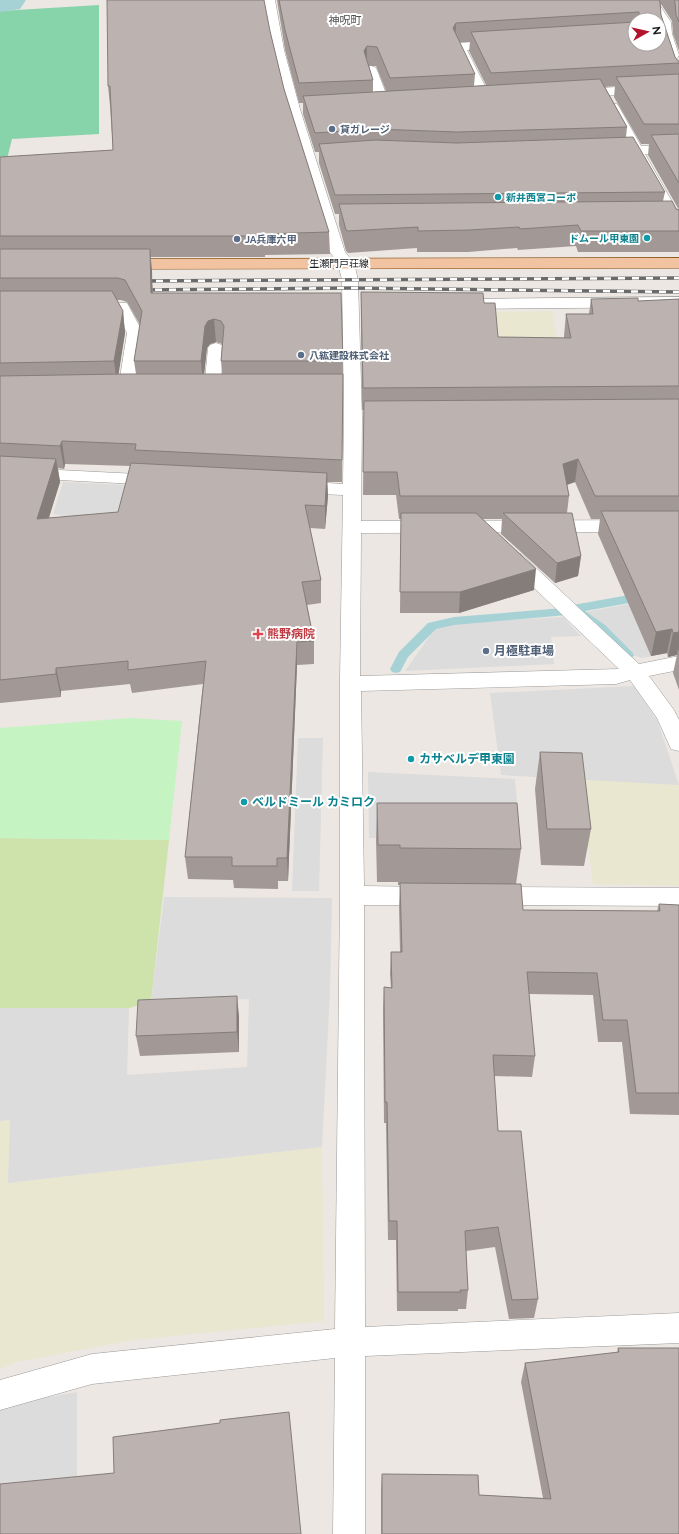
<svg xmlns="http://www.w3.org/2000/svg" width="679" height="1534" font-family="Raleway,'Noto Sans JP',sans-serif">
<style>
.farmland{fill:#e9e7cf}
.grass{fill:#cee2ac}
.park{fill:#c5f3c2}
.pitch{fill:#87d4ab}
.parking{fill:#dcdcdc}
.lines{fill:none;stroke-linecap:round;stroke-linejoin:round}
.stream{fill:#a6d2d6;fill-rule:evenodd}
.river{fill:#a6d2d6;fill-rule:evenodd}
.minor-casing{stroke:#999;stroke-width:1}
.major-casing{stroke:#854c0e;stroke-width:1}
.minor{fill:#fff;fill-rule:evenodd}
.major{fill:#f2c3a1;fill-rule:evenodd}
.rail-casing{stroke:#6a6a6a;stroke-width:3.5}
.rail{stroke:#fff;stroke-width:2.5;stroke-dasharray:7;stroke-linecap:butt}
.wall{fill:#a29996;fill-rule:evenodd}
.shaded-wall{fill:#847d7a}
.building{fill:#bcb2af;stroke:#847d7a}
.service-dot{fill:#5c6f8a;stroke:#fff;stroke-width:1.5}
.culture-dot{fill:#0f9aa8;stroke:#fff;stroke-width:1.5}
.health-dot{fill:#e0444e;stroke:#fff;stroke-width:1.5}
.labels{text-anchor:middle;stroke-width:4;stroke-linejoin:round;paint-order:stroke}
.far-service-label{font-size:10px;font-weight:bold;fill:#4e5e75;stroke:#fff;text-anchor:start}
.far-culture-label{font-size:10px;font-weight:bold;fill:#0d838f;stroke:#fff;text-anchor:start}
.far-street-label{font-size:10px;fill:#1c1c1c;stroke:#fff}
.far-neighbourhood-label{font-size:11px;fill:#4f4f4f;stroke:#fff}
.health-label{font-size:12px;font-weight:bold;fill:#be3a42;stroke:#fff;text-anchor:start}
.service-label{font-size:12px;font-weight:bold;fill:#4e5e75;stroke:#fff;text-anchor:start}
.culture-label{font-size:12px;font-weight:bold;fill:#0d838f;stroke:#fff;text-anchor:start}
</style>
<rect width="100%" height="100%" fill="#ece7e2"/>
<!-- farmland -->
<path class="farmland" d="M552,311L560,356L503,357L495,312Z
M579,779L679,785V886L593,884Z
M10,1120L8,1183L322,1147L324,1321L133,1340L16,1362L0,1369V1121Z"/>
<!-- grass -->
<path class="grass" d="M0,838L169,840L151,1002L129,1008H0Z"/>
<!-- park -->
<path class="park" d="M130,718L182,721L169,840L0,838V728Z"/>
<!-- pitch -->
<path class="pitch" d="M99,5V134L12,139L7,159H0V11Z"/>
<!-- parking -->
<path class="parking" d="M63,482L126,485L115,525L53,514Z
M679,595V651L642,658L630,654L615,636L585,612Z
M563,617L581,636L551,637L554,664L405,671L434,630L452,623Z
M634,686L657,720L679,785L501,775L490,693Z
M298,738H323L319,891H292Z
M368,772L515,779L520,838H369Z
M164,897L332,898L330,992L322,1147L8,1183L10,1120L0,1121V1008H129L127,1075L247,1067L249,999L151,1002Z
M77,1392V1498L0,1507V1410L21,1402Z"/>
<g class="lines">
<!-- stream -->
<path class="stream" d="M679,586V594L585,611L605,625L632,652L634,655L632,658L628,659L624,658L597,631L578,617L576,614L577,612H569L567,609L569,606L573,605Z
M563,608L567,609L569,612L567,615L454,625L436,629L408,657L400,672L396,673L392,672L390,669L399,652L428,623L454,617Z"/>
<!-- river -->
<path class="river" d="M0,0H26L20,9L0,12Z"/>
<!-- minor casing -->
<g class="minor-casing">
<path id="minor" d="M263,0H275L284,50L300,109L345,252L354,263L358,280L362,417L361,521L679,520V532L361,533L360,676L619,669L507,562L504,558L507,554L514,552L521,554L639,664L679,656V670L649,676L674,710L679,720V751L671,749L657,718L630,680L616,684L361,691L364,886L430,887L438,889L442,896L438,903L430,905H364L365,1327L679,1313V1343L365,1356V1534H333L335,1358L92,1384L0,1410V1380L92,1354L335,1329L340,895V679L343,495L297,493L291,491L288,487L291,483L297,481L343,484L344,417L342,280L338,263L330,252L286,109L272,50Z
M644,0H656L671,22L672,34L679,55L677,59H669L667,56L660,34L659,20Z
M500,40L504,41L506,44L504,47L467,50L491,98L489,101H479L453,47L455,44L459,43Z
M371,66L375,67L377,70L390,104L388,107H378L376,104L365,70L367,67Z
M679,84V92L578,97L573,96L572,93L573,90L578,89Z
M612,103L617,104L619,107L641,146L679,145V153L645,154L679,214V231L674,230L672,227L632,154H605L603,151L605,148L627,146L605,107L607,104Z
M679,297V307L466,309L460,307L458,304L460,301L466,299Z
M91,301L127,303L143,333L134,390L132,394L126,395L120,394L118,390L127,333L116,311L85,309L83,306L85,303Z
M216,343L222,345L224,348L220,390L218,394L212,395L206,394L204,390L208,348L210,345Z
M0,467L157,475L163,476L166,480L163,484L157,485L0,477Z
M492,887L679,888V906L492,905L484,903L480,896L484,889Z"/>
</g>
<!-- major casing -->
<g class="major-casing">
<path id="major" d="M679,258V268L121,269L116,267L113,264L116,261L121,259Z"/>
</g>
<!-- minor -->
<use href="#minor" class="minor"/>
<!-- major -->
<use href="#major" class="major"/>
<!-- rail casing -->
<g class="rail-casing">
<path id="rail" d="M142,281L679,278
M141,290L350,288L679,292"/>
</g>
<!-- rail -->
<use href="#rail" class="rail"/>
</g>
<!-- wall -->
<path class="wall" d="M277,0H679V51L673,34L672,21L661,4V15L675,57L678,61H679V252H578L576,246L518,250L517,248L468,252H417V248L348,253L346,251L339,225V214H335L319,163V152H315L303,114V103H299L285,50ZM635,20H659L635,44ZM459,42H470L469,51L486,85L474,86L475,74ZM369,66H376L386,91L373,92V80ZM615,86L614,97L641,144H649L648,155L679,210L676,209L663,201L665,192L626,137L627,127L605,87Z
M270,31L284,89L329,232L330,254L265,255V257H150L153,293L343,361L342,482H327L328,496L325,529L310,528L321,580V603L307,605L314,641V664L297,665L288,881H278V889L234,888L233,880L188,879L185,857L203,684L132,693L130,684L61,691V697L0,703V157L113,150L110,106L108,86ZM117,300H121L127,302L140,325L134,361L136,374H118L125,333L123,311ZM216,342L222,344L221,361L222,374H204L207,348L210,344ZM65,464L131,466L118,512L49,518L60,482L58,468L64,469Z
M361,292L484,303L498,337L564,338V336L566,314H589L591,299L638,301L679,299V690L673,673L677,655L668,657L667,653L651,656L598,534L600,519H591L575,482L567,485L569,496L567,513L581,556L578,576L555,583L501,534L502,519H483L534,590L459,613H400L401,519H399L396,495H363L364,410H362L361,314Z
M540,752L591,829L584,866L541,865L535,789Z
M377,803L521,849L516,884L523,910L657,911L659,904L679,905V1115L630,1114L622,1042H598L593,995L529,994L535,1056L532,1077L494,1076L498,1131L538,1299L534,1318L509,1319L495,1247L466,1251L468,1290L466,1309H458V1311H397L396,1240H388L386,1123H384L383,1010L384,987L391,988L390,974L391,952H400L399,906L400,885H398V882H377L376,840Z
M239,1016V1052L140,1056L136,1036Z
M618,1348L679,1534H381V1491L382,1474L479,1495L543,1498L521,1382L525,1363L617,1353Z"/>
<!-- shaded-wall -->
<path class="shaded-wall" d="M456,23L455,42L453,28Z
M367,46V66L364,51Z
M150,249L152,270L153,315L151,293Z
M123,311L125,333L117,384L114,361Z
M214,319L216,342L210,344L207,348L203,384L201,361L205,326L208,321Z
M62,441L65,464L64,469L60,446Z
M56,459L60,482L41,542L37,519Z
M578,459L575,482L560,487L563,464Z
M327,473L328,496L325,529V506Z
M581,556L578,576L555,583L557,563Z
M536,569L534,590L459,613L460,592Z
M672,629L667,653L651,656L656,632Z
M679,632V651L678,649L677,655L668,657L673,633Z
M297,642V665L288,881L287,858Z
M56,668L61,691V697L56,674Z
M237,996L239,1016V1052L237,1032Z"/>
<!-- building -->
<path class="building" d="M107,0H264L270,31L284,89L329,232L264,234V236H0V157L113,150L110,86H108Z
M279,0H659L660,2L661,15L675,57L678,61H679V63L491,73L471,32L635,22V44H659V20H639V12L456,23L453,28L475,74L390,78L377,47L367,46L364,51L373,80L299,83L285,30Z
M674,0H679V22L676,15L675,2Z
M679,74V124H644L616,77Z
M600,79L627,127L457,132L375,129L315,133L303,96Z
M679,134V183L651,135Z
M633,137L665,192L335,195L319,144L375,140L457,143Z
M672,201L676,209L679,210V231H581L578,225L520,229L519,227L469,230L418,231V227L348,231L346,230L339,204Z
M0,249H150L151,293H341L343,361H221L224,326L221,321L214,319L208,321L205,326L201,361H134L142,311L125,280L118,278H0Z
M0,291H112L123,311L114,361L0,363Z
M361,292L483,293L484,303H495L498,337L571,338L566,314H593L591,299L638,298V301L679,299V386L363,388Z
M123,374H343L342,460L135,450L136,444L62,441L60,446L0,443V376Z
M679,399V496H595L578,459L563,464L569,496H400L397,472H363L364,401Z
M0,456L56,459L37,519L118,512L131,463L327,473L325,506L305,505L321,580L302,582L314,641L297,642L287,858H277V866H232V857H185L206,661L128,670V661L56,668V674L0,680Z
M601,511H679V632L673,633L672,629L656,632Z
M401,513H476L536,569L460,592H400Z
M503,513H572L581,556L557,563Z
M540,752L582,753L591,829H547Z
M377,803H517L521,849L400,848V845H378Z
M400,883L521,884L523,910L660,911L659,904L679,905V1093H636L627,1020H603L597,973L527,972L535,1056L493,1055L498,1131H521L538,1299L512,1300L498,1227L465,1231L468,1290H460L461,1292H398L397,1221H389L387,1102H385L384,987L392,988L391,952H402Z
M237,996V1032L136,1036L138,1000Z
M618,1348H679V1534H382V1474L478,1475L479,1495L551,1499L525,1363L619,1352Z
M289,1412L301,1534H0V1484L114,1473L113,1437L220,1423V1420Z"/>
<!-- markers -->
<g class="service-dot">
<circle cx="332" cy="129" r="4"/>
<circle cx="237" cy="239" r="4"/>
<circle cx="301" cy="355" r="4"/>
<circle cx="486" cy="651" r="4"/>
</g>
<g class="culture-dot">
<circle cx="498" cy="197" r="4"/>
<circle cx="647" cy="238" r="4"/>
<circle cx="411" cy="759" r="4"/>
<circle cx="244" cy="802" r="4"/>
</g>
<path class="health-dot" d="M256 628h4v4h4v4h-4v4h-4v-4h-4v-4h4z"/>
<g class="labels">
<!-- far-service labels -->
<g class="far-service-label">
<text x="340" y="133">貸ガレージ</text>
<text x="245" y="243">JA兵庫六甲</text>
<text x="309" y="359">八紘建設株式会社</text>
</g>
<!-- far-culture labels -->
<g class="far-culture-label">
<text x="506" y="201">新井西宮コーポ</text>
<text x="639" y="242" text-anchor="end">ドムール甲東園</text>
</g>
<!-- far-street labels -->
<g class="far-street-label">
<text x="339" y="267">生瀬門戸荘線</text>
</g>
<!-- far-neighbourhood labels -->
<g class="far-neighbourhood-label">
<text x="345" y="24">神呪町</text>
</g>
<!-- health labels -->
<g class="health-label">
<text x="267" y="638">熊野病院</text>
</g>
<!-- service labels -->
<g class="service-label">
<text x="494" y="655">月極駐車場</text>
</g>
<!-- culture labels -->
<g class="culture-label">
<text x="419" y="763">カサベルデ甲東園</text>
<text x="252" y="806">ベルドミール カミロク</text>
</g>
</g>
<!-- north arrow -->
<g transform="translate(647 32) rotate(82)"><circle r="19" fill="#ffffff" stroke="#a4a4a4"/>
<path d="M0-3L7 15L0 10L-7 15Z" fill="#b3142b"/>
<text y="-6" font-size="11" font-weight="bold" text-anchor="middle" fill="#1c1c1c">N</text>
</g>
</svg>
